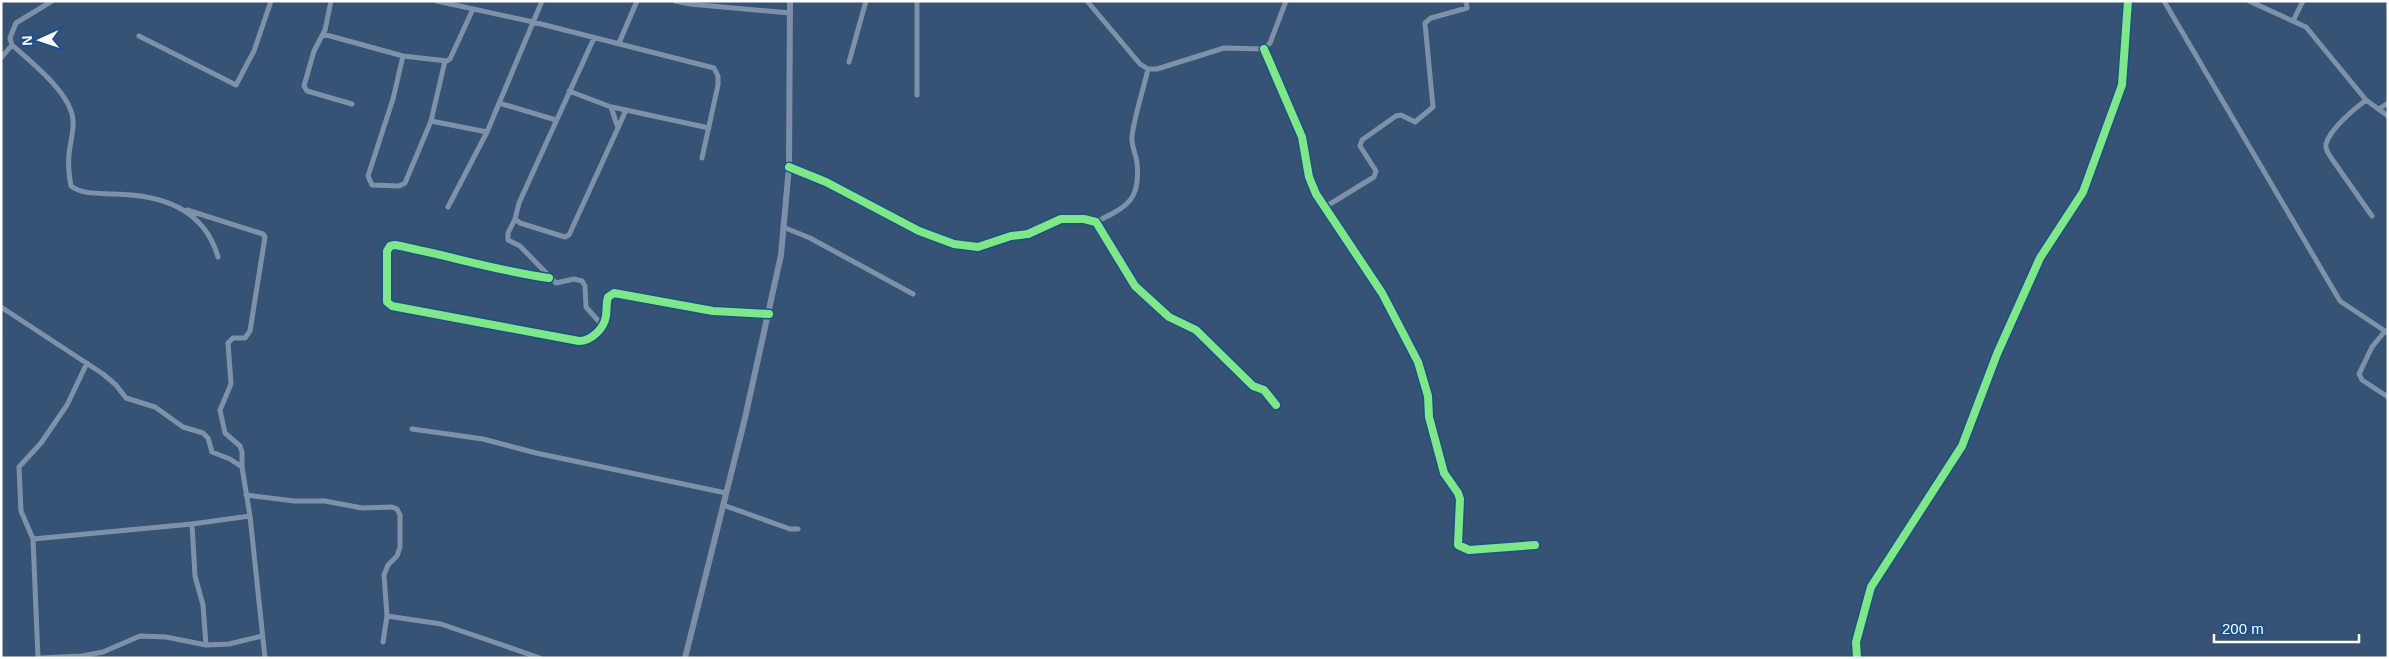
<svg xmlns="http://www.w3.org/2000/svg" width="2389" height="659" font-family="Helvetica,sans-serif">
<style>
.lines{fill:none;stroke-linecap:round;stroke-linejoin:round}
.minor{stroke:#7d92a8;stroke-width:5}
.major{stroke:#7d8ea7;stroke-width:6}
.cycleway-casing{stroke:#1b4f8f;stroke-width:11}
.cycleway{stroke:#7ce984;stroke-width:8}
</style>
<rect width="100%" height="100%" fill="#365274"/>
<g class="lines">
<!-- minor -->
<path class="minor" d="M52,1L16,23L10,38L12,45C31,62 71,93 73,120C74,131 70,143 69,155C68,165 69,175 71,186C83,195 100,193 115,194C161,195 204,208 218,257
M331,1L325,30L314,51L304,86L307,91L352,104
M437,1L533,22L714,68L718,76V85L702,158
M675,1L690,4L790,13
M1087,1L1140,64L1148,69H1157L1224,48L1264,49L1270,43L1286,1
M2164,1L2340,301L2388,333
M2249,1L2306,27L2366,100L2388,116
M2293,21L2303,1
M323,34L403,56L447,61L450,59L473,9
M139,36L236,85L254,51L271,1
M619,43L637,1
M1264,49L1302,137L1309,177L1316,194L1382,293L1418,362L1428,396L1429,417L1444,473L1458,493L1460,499L1458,545L1469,550L1535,545
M403,56L393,99L368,176L372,185L399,186L405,183L431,121L445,61
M1,58L12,45
M849,62L866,1
M569,91L611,107L618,128L569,235L565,237L520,223L515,219L519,203L594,38
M917,95V1
M2366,100C2354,109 2330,129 2326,144C2325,149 2329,155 2332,159L2372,216
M499,103L556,120
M612,107L709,128
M2379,109L2388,103
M431,121L487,132
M618,128L626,110
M789,167L826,182L919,231L954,244L978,247L1011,236L1028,234L1061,219H1084L1096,222L1135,286L1169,317L1196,330L1253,386L1264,390L1276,405
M448,207L487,132L542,1
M1325,207L1374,177L1376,171L1360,146L1362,140L1396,116L1401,115L1415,122L1433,107L1425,23L1431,18L1467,8L1466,1
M187,210L263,234L265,237L250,331L245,338H233L228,343L231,384L220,410L225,433L240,446L242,452V467L250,516L265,658
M515,219L508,233V240L520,246L556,283L574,279L582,281L585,286L586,307L602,325
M1096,222C1126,207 1141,201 1137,163C1136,154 1131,146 1132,136C1135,114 1143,91 1148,69
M783,227L810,238L913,294
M549,278C498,271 447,255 395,245L390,246L387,251V302L392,306L579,341C591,341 604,329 606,316C607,309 606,303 608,297L614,293L713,311L769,314
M1,307L103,374L116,385L126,398L155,407L183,427L203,433L208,438L212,452L230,459L242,467
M2385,331L2372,347L2359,374L2362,380L2388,397
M412,429L483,439L536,453L726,493
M246,495L294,501H325L362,508L392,507L397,509L400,515V547L397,556L388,565L384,575L387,616L383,642
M723,505L790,529H798
M192,524L195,576L203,605L206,645
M33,539L192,524L250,516
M387,616L441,624L540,658
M38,658L33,539L21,511L19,467L41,443L67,405L87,363
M40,658L82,656L103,652L140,636L166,637L206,645L229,644L262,636
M1857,658L1856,642L1871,587L1962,446L1997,354L2040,258L2083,192L2122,85L2128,1"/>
<!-- major -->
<path class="major" d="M685,658L745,418L781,255L789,167L790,1"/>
<!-- cycleway casing -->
<g class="cycleway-casing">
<path id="cycleway" d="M1264,49L1302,137L1309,177L1316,194L1382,293L1418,362L1428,396L1429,417L1444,473L1458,493L1460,499L1458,545L1469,550L1535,545
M789,167L826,182L919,231L954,244L978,247L1011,236L1028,234L1061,219H1084L1096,222L1135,286L1169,317L1196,330L1253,386L1264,390L1276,405
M549,278C498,271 447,255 395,245L390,246L387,251V302L392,306L579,341C591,341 604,329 606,316C607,309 606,303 608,297L614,293L713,311L769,314
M1857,658L1856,642L1871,587L1962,446L1997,354L2040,258L2083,192L2122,85L2128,1"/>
</g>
<!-- cycleway -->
<use href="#cycleway" class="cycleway"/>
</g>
<!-- border -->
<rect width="2389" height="659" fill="none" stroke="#ffffff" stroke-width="5"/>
<!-- north arrow -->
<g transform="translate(40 40) rotate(267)" stroke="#1b4f8f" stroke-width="4" paint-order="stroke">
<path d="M0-4L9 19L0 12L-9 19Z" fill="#ffffff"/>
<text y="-8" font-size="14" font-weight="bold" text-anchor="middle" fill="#ffffff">N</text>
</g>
<!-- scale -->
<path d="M2214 634v8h145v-8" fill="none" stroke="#ffffff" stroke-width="2.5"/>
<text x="2222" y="634" font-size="15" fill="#ffffff" stroke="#1b4f8f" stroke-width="4" paint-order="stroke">200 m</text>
</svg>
